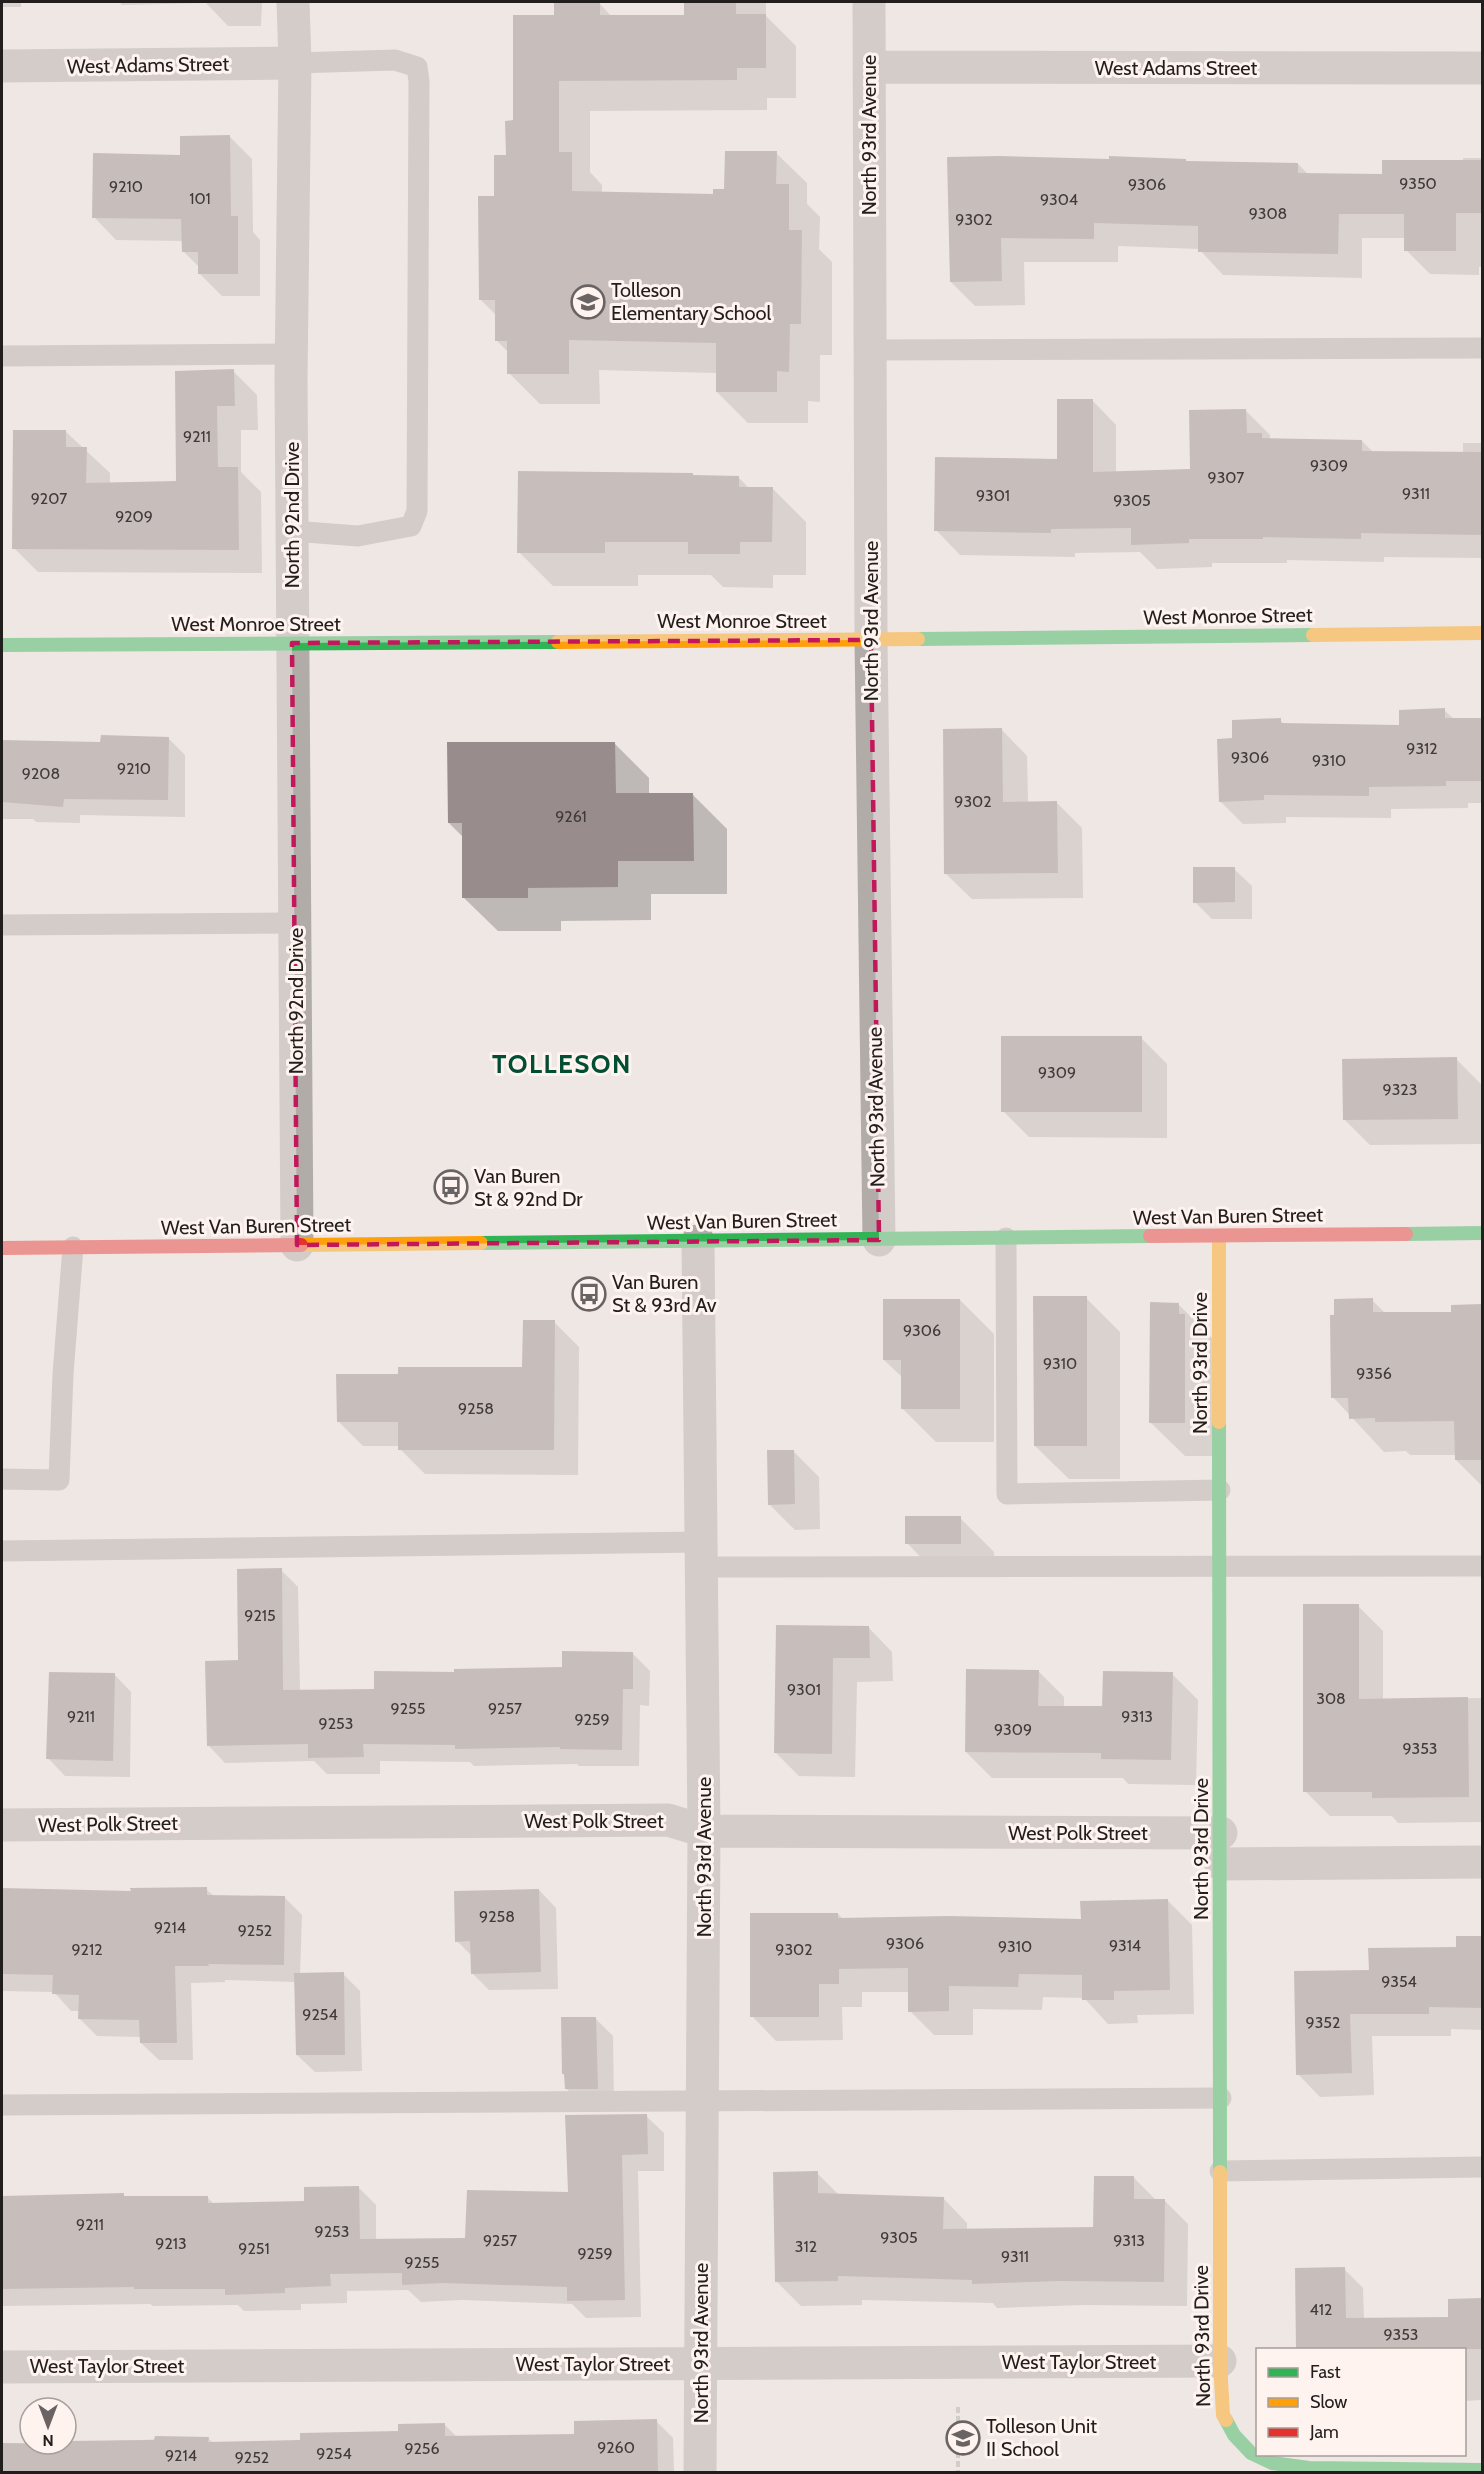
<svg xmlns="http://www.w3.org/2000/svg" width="1484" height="2474" font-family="Cabin,sans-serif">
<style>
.shadow{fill:#0003}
.building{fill:#988d8c}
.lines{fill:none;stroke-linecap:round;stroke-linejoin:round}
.path{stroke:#b2ada9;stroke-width:4;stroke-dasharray:6 3;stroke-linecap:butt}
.lane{stroke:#b2aca8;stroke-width:21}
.street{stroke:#b2aca8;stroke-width:33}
.fast{stroke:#30b455;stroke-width:14}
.slow{stroke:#ff9f0a;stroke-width:14}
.jam{stroke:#e5322d;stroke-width:14}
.marked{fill:none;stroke:#c2185b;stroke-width:4.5;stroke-dasharray:12 8;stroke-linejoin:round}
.labels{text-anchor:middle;stroke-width:6;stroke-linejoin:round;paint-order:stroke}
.number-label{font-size:16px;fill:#403a39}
.street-label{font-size:20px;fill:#221e1d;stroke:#fef3ee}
.poi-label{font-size:20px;fill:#221e1d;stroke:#fef3ee;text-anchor:start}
.district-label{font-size:26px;font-weight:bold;letter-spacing:1.5px;fill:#014e35;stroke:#fef3ee}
</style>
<rect width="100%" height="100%" fill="#eee7e4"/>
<!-- shadow -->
<path class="shadow" d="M2,2H21V7H2Z
M119,2H262L261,26H228L206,3L122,5Z
M703,2H766V16L796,46V98H767V110L590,111V172L602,185V193L714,195L726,191L776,153L807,183V204L820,217L819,249L832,262V355H820V402L808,401V423H748L717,392V373L599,370L600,404H540L509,373V353L497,341L496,315L481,300L496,198L515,122L556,17L600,4L612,17L686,16L703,4Z
M230,137L252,159L253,232L260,240V296H222L199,273V267L183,251V241L116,240L94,217L181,156Z
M1463,158H1482V267H1479V275L1430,274L1406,250V238H1362V278L1223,275L1199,249L1118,246V262H1024L1025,305L975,306L951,282L949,159L1186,160L1188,163L1298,164L1308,174L1383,175L1463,161Z
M233,371L257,395L258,430H241V472L261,492L262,573L38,572L14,548L65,431L110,473V484L178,483Z
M1092,400L1116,425V473L1191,471L1246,411L1270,435V440L1362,441L1373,452L1463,454V443H1482V558L1384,557V562L1287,560V563H1212V567L1157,569L1140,552L1075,553V557L960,555L936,530L1059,461Z
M693,475L695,477H738L749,488H772L806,522V575H773V588L723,587L711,575H638V586H553L519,552Z
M1444,710L1454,719L1482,720V803H1468V808L1391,809V818L1286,817V823L1243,824L1220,801L1234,740L1280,720L1285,725L1401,726Z
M1002,730L1027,756L1028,803L1056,802L1082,828L1083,898L972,899L946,874Z
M168,738L185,755V817L80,815V823L36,822L33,819H2V741L102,744Z
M615,744L649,778V795H693L727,829V894H651V920L561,921V931H498L464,898L463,837L449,823Z
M1234,869L1252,886V919H1212L1195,902Z
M1141,1038L1167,1064V1138L1029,1137L1003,1111Z
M1456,1059L1482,1085V1144L1370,1145L1344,1119Z
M1086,1298L1120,1332V1479H1069L1035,1446Z
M960,1300L994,1334V1442H936L902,1408V1377L884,1360Z
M1372,1300L1386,1314L1453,1313V1306H1482V1486L1456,1460V1455H1410L1406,1451L1384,1452L1333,1397Z
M1178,1304L1212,1338L1218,1456H1185L1151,1423Z
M554,1322L579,1347L578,1475L425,1474L400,1449V1446H363L338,1421L400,1376L524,1369Z
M793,1451L819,1477L820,1529L795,1530L769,1504Z
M960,1518L994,1552L995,1577H940L907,1543Z
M281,1570L298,1587L300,1691H376L456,1673L563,1669L632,1653L650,1671L649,1706L640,1705L639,1766H579L577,1764L474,1766L470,1762L380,1761V1774H327L314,1761L225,1763L208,1745L240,1662Z
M1358,1606L1383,1631V1700L1482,1698V1649V1822L1398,1823L1392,1816H1330L1305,1791Z
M777,1627L869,1628L892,1652L893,1681L857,1682L855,1777L799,1776L775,1752Z
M1038,1671L1064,1697V1708H1104L1172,1674L1198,1700L1196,1785L1128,1784L1123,1778H992L966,1752Z
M114,1674L131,1692L130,1777L65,1776L48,1758Z
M206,1889L215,1897H284L302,1915L300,1974H343L360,1991L362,2071L315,2072L297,2055L296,1982L225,1980V1982L191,1983L193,2060H159L141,2043V2037L97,2036L80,2019V2011H71L54,1992L2,1991V1904L132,1892Z
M539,1890L556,1908L558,1989L489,1990L472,1973V1956L457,1941Z
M1167,1900L1192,1925L1194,2014L1137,2015L1138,2023L1108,2024L1084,1998L1043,1997L1042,2010L973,2009V2035H934L910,2011V1992H862V2007H842L843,2040L776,2041L752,2016L838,1914L843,1919L1082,1921Z
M1457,1937L1482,1938V2030L1451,2029V2036H1372L1374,2095L1320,2097L1298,2074L1370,1971L1457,1949Z
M596,2019L613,2036L614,2106H583L566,2088V2076L563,2074Z
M646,2116L664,2133V2171H638L641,2317L586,2318L572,2304L462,2300L421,2302L408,2290L347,2291V2303L301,2304V2310L244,2311L238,2305L153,2306L150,2304L2,2306V2197L123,2195L126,2198L207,2197L214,2204L306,2203L359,2188L376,2205V2240L467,2239L569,2194Z
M817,2173L840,2196L943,2198L967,2223V2231L1095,2229L1134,2178L1156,2200H1164L1188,2224L1187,2306L1084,2305L997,2308L993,2303L862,2300V2305L801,2306L777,2282Z
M1344,2269L1363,2288L1364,2320L1450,2318L1449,2300H1482V2400L1464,2401V2350H1298L1296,2270Z
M656,2421L673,2438L674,2472H2V2444L208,2438L213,2443L302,2442L399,2432L444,2424L457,2437L575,2435Z"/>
<!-- building -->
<path class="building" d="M736,2V14H766V68H737V80L559,81V152H572V191L713,194V189H724L725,151H777L776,184H789V230H802L801,324H790L789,372L777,371V392H716V343L569,340V374H507V341H495V300H479L478,196H494V155H506L505,121L513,120V15H554V3H600V15H684V3Z
M230,135L231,216H238V274H198V252H182L181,219L92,218L93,153L180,155V136Z
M999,156L1109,159V156L1186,159V161L1298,163V173L1382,174V160H1482V213H1456V251H1404V214H1339L1338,254L1198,252V226L1094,223V239L1001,238L1002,281L950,282L947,157Z
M234,369L235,406H217L218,467H238L239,550L12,549L13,430H66V447H87L86,483L176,481L175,371Z
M1057,399H1093V472L1190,469L1189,410L1246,409L1247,433H1262V438L1362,440V451L1482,452V535L1361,533V539L1263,537V539H1189V543L1131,545V528L1051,529V533L934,531L935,457L1057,459Z
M518,471L693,473V475L739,476V487H773L772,542H740V554H688V542H605V553H517Z
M1445,708V718H1482V781H1446V786L1369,787V796L1264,795V800L1219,802L1217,739L1232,738V720L1281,718V723L1399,725V710Z
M1002,728L1003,802L1057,801L1058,873L944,874L943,729Z
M101,735L169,737L168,800L64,799L63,807L2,802V740L100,742Z
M447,742H615L616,793H693L694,861H618V887L528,888V898H462V823H448Z
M1193,867H1235V902L1193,903Z
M1001,1036H1142V1112H1001Z
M1457,1057L1458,1119L1343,1120L1342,1059Z
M1033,1296H1087V1446H1034Z
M1373,1298V1312H1451V1305L1482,1304V1460H1455L1454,1421L1375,1422V1418L1349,1419L1348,1398H1331L1330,1315H1334V1299Z
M883,1299H960V1409H901V1360H883Z
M1150,1302L1179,1303V1314H1185V1423H1149Z
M523,1320H555L554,1450H398V1422H337L336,1374H398V1367H522Z
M767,1450H794L795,1504L768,1505Z
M905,1516H961V1544H905Z
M282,1568L283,1690L374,1689V1671L454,1672V1669L562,1667V1651L633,1652V1689H623L622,1750L560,1749V1747L455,1749V1745L363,1744L364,1757L308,1758V1744L207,1746L205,1661L238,1660L237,1569Z
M1303,1604H1359V1699L1468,1697L1469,1797L1372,1798V1792H1303Z
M776,1625L869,1626L870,1658H833L832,1754L774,1753Z
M966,1669L1039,1670L1038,1706H1102L1103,1671L1173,1672L1171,1760L1101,1759V1753L965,1752Z
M49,1672L115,1673L113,1761L46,1759Z
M207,1887V1895L285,1896L284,1965L208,1964L209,1966H175L177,2043H140L139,2020L78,2019L79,1995L52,1994L53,1975L2,1974V1888L131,1891L130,1888Z
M539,1889L541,1972L471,1974L470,1941L455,1942L454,1891Z
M1168,1899L1170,1990L1114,1991V2000H1082V1975L1019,1974L1018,1987L949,1986V2011L908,2012V1968L839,1969V1984H819V2017H750V1913H838V1918L949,1916L1081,1919L1080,1901Z
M1456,1936H1482V2008L1429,2007V2014H1350L1352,2073L1296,2075L1294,1971L1369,1970L1368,1948L1456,1947Z
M344,1972L345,2055H296L294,1973Z
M561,2017H596L598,2089H565L564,2074H562Z
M647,2114L648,2154L622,2155L625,2300L567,2301V2287L444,2283L402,2285V2273L330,2274L331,2286L285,2288V2293L225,2295V2289H134V2287L2,2289V2196L124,2193V2196H208V2203L304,2201V2187L359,2186L360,2239L465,2238L467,2190L568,2192L565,2115Z
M818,2171V2193L944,2197L943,2229L1093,2227L1094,2176H1134V2199H1165L1164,2282L1059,2281L972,2284V2280L838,2276V2281L775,2282L773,2172Z
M1345,2267L1346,2318L1448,2317V2299L1482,2298V2349H1296L1295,2268Z
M657,2419L658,2472H2V2443L66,2444V2441L154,2440L155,2436L209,2437L208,2442L300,2440V2433L398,2431V2424L445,2423V2436L574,2434V2421Z"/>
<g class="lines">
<!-- path -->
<path class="path" d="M958,2407V2472"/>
<!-- lane -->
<path class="lane" d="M870,350L1482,348
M2,356L291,354
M292,531L358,536L411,526L417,511L419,81L417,67L395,60L295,63
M2,925L295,923
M1006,1238L1007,1494L1220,1490
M2,1479L59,1480L63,1374L73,1247
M2,1551L702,1542
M703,1567L1482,1566
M2,2105L1221,2098
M1220,2171L1482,2167"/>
<!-- street -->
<path class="street" d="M293,2L295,63L291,378L297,1245
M869,2L871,640L879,1240
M2,66L295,63
M869,67L1482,68
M698,1241L704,1831L700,2472
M2,1825L668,1820L704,1831L1221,1833
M1221,1864L1482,1862
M2,2367L1220,2361"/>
<!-- fast -->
<path class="fast" d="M918,639L1313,635
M2,645L558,642
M1406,1234L1482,1233
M481,1243L1150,1236
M1219,1422L1220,2172
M1226,2420L1234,2435L1251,2453L1272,2463L1309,2468L1482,2470"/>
<!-- slow -->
<path class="slow" d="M1313,635L1482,633
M558,642L918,639
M1219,1236V1422
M301,1245L481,1243
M1220,2172V2361L1223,2415L1226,2420"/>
<!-- jam -->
<path class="jam" d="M1150,1236L1406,1234
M2,1248L301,1245"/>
</g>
<!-- marked area -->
<path d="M0 0H1484V2474H0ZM871,640L879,1240L297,1245L292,643Z" fill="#eee7e4" fill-opacity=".55" fill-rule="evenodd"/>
<path class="marked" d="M871,640L879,1240L297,1245L292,643Z"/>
<!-- icons -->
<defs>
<g id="school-ring" transform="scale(1.725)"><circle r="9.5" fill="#fef3ee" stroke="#696463" stroke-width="1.5"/><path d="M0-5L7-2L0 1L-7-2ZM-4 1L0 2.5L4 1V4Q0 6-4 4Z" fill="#696463"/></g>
<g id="bus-ring" transform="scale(1.725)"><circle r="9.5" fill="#fef3ee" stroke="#696463" stroke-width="1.5"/><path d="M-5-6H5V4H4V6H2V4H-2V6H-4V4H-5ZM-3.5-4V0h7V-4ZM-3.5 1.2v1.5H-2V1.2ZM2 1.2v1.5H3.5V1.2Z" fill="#696463"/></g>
</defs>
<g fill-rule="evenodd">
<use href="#school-ring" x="588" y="302"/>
<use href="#bus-ring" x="451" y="1187"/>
<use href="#bus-ring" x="589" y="1294"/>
<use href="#school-ring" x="963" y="2438"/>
</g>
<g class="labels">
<!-- number labels -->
<g class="number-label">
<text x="1418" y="189">9350</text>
<text x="1147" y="190">9306</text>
<text x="126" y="192">9210</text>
<text x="200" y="204">101</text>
<text x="1059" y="205">9304</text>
<text x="1268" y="219">9308</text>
<text x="974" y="225">9302</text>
<text x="197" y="442">9211</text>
<text x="1329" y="471">9309</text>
<text x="1226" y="483">9307</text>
<text x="1416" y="499">9311</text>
<text x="993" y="501">9301</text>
<text x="49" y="504">9207</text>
<text x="1132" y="506">9305</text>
<text x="134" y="522">9209</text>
<text x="1422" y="754">9312</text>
<text x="1250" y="763">9306</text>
<text x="1329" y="766">9310</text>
<text x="134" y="774">9210</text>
<text x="41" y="779">9208</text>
<text x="973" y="807">9302</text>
<text x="571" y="822">9261</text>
<text x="1057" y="1078">9309</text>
<text x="1400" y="1095">9323</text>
<text x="922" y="1336">9306</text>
<text x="1060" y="1369">9310</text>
<text x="1374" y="1379">9356</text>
<text x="476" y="1414">9258</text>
<text x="260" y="1621">9215</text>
<text x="804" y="1695">9301</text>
<text x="1331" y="1704">308</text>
<text x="408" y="1714">9255</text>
<text x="505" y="1714">9257</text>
<text x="81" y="1722">9211</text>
<text x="1137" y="1722">9313</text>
<text x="592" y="1725">9259</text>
<text x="336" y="1729">9253</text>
<text x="1013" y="1735">9309</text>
<text x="1420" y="1754">9353</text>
<text x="497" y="1922">9258</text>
<text x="170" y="1933">9214</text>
<text x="255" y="1936">9252</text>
<text x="905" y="1949">9306</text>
<text x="1125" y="1951">9314</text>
<text x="1015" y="1952">9310</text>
<text x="87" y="1955">9212</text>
<text x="794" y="1955">9302</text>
<text x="1399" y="1987">9354</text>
<text x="320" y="2020">9254</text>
<text x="1323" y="2028">9352</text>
<text x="90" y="2230">9211</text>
<text x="332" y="2237">9253</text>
<text x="899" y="2243">9305</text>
<text x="500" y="2246">9257</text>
<text x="1129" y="2246">9313</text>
<text x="171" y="2249">9213</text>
<text x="806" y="2252">312</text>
<text x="254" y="2254">9251</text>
<text x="595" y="2259">9259</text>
<text x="1015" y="2262">9311</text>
<text x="422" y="2268">9255</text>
<text x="1321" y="2315">412</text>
<text x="1401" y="2340">9353</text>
<text x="616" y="2453">9260</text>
<text x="422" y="2454">9256</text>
<text x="334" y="2459">9254</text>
<text x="181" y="2461">9214</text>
<text x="252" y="2463">9252</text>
</g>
<!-- street labels -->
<g class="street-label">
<text transform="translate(148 65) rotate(-1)" y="7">West Adams Street</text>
<text x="1176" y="75">West Adams Street</text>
<text transform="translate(869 135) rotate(-90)" y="7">North 93rd Avenue</text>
<text transform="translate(292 515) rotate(-90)" y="7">North 92nd Drive</text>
<text transform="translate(1228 616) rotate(-1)" y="7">West Monroe Street</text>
<text x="742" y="628">West Monroe Street</text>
<text transform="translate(871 621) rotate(-90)" y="7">North 93rd Avenue</text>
<text x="256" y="631">West Monroe Street</text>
<text transform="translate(296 1001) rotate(-90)" y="7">North 92nd Drive</text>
<text transform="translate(876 1107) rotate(-91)" y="7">North 93rd Avenue</text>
<text transform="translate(1228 1216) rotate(-1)" y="7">West Van Buren Street</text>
<text transform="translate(742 1221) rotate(-1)" y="7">West Van Buren Street</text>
<text transform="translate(256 1226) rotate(-1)" y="7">West Van Buren Street</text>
<text transform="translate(1200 1363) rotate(-90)" y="7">North 93rd Drive</text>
<text x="594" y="1828">West Polk Street</text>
<text transform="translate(108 1824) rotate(-1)" y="7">West Polk Street</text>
<text x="1078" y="1840">West Polk Street</text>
<text transform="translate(1201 1849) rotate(-90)" y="7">North 93rd Drive</text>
<text transform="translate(704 1857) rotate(-90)" y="7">North 93rd Avenue</text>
<text transform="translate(1202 2336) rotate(-91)" y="7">North 93rd Drive</text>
<text transform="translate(701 2343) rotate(-90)" y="7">North 93rd Avenue</text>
<text x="1079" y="2369">West Taylor Street</text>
<text x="593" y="2371">West Taylor Street</text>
<text x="107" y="2373">West Taylor Street</text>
</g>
<!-- poi labels -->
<g class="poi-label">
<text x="611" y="297">Tolleson<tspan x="611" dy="23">Elementary School</tspan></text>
<text x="474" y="1183">Van Buren<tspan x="474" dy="23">St &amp; 92nd Dr</tspan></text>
<text x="612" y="1289">Van Buren<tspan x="612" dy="23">St &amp; 93rd Av</tspan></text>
<text x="986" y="2433">Tolleson Unit<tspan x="986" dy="23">II School</tspan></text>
</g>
<!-- district labels -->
<g class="district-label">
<text x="562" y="1073">TOLLESON</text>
</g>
</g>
<!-- border -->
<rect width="1484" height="2474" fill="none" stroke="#221e1d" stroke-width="6"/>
<!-- legend -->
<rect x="1256" y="2348" width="210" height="108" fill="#fef3ee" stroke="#a69e9a" stroke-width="1.5"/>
<rect x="1268" y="2368" width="30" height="9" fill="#30b455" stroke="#a69e9a" stroke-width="1.5"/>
<text x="1310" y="2378" font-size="18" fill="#221e1d">Fast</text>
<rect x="1268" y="2398" width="30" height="9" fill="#ff9f0a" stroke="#a69e9a" stroke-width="1.5"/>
<text x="1310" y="2408" font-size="18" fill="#221e1d">Slow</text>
<rect x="1268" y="2428" width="30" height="9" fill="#e5322d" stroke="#a69e9a" stroke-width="1.5"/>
<text x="1310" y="2438" font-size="18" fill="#221e1d">Jam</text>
<!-- north arrow -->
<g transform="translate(48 2426) rotate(180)"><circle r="28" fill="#fef3ee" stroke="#a69e9a" stroke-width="1.5"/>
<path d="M0-4.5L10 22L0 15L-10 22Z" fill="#696463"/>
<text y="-9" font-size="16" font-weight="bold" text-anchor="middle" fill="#221e1d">N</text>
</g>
</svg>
